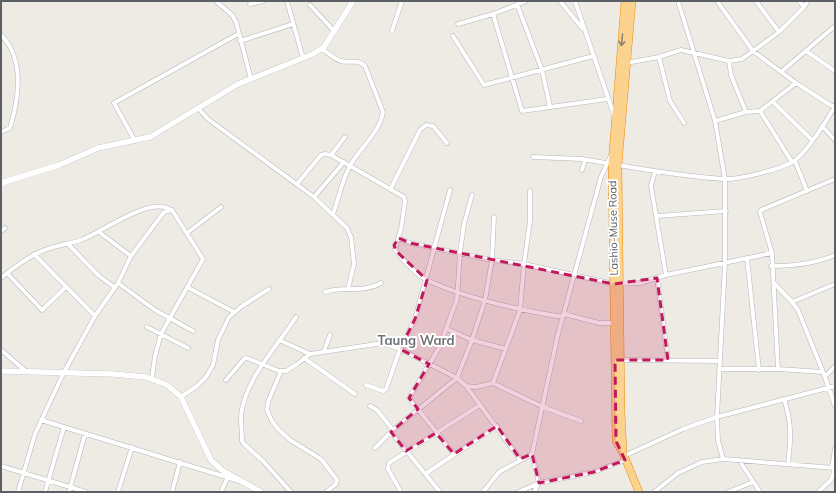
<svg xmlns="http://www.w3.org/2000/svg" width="836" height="493" font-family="Mulish,sans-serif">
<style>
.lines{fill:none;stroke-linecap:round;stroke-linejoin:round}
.street-casing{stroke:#b1b5b9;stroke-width:5}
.secondary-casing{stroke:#b0b4b9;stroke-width:6}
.highway-casing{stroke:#ed8a04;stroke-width:8}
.street{stroke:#fff;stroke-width:4}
.secondary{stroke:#fff;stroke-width:5.5}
.highway{stroke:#fbd38e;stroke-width:7}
.oneway{stroke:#8c8271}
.marked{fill:#c2185b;fill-opacity:0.2;stroke:#c2185b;stroke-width:3;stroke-dasharray:8 5;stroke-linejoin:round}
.labels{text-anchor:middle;stroke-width:4;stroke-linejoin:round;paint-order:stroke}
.street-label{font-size:11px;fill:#5c6064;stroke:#fff}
.quarter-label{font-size:13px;font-weight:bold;fill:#6d7276;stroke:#fff}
</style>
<rect width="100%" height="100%" fill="#eeebe4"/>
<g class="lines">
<!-- street casing -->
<g class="street-casing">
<path id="street" d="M216,1L232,15L236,22L251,79
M287,1L303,58
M560,1L582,28
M575,1L615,118
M678,1L715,121L725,179V263L717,417L718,440L723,459
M717,1L753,51L796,83L835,108
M756,1L779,32
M799,1L804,7
M250,4L263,1
M517,4L542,70L550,107
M310,5L334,31
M493,14L522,111L607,99
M458,24L493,14L526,1
M392,31L402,1
M1,35C25,59 19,98 10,128L1,132
M453,36L484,85L593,56
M240,41L293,24
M322,49C328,53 334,59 341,61C350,64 357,58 365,66L383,112C380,132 361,147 351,164C342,179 339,198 333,214
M806,51L835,71
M659,57L670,101L684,123
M729,61L731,75L746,112
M626,63L659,57L681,50L729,61L742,59L779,32L804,7L808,1
M781,72L835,26
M773,102L812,140
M198,108L208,119L314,197L347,228L351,237L354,264L348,289
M760,111L792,162
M715,121L746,112L760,111L796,83
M822,126L835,140
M135,141L114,103L238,34
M331,155L404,197L405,202L401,229L395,249C399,257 418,276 427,280C467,299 520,310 563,317
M533,157L582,159L606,163
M795,161L807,191
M618,165C653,171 688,177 724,179C738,180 782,169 794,161C806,153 829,118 835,105
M582,170L585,160
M655,171L651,186L666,275
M297,184L321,155L325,154L331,155L345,137
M391,188L420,130L426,125L433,126L447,143
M314,197L344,162
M657,216L726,211
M1,231L5,228
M99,232L131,256
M187,233L221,207
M399,238L410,243L492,260L524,264L614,284L640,283L666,275L772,253
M68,244L98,275L114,287
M34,254L95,316
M747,258L759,370
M771,266C792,266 815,264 835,255
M7,273L42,310L66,287
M1,278C11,270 22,261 34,255C48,246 66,245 81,240C101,233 151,195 171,210
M657,278L668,360
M773,282L792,302L798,310L825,377L835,406
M118,283L155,310L193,331
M187,287L234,312
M325,292C345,285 362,294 381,283
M792,302L835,284
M564,314L599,323H615
M147,327L188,348
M447,329L472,340L506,349
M279,340L310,354
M1,350L27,372
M324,351L330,335
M304,358L355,394
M620,360L719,361
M719,369H778L823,372
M778,369L772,253L760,212L761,210L835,179
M281,371L268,402L267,410L272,421L278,429L290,440L321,459L337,480L336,484L326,492
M825,377L835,366
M226,380L244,359L247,358L279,371H286L297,364L310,354L383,343L400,349L457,378L466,386L520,459
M493,383L520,310L524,264L530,221V191
M366,385L383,391L386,389L400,349L415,319L450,190
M466,386L476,387L493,383L543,407L581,421
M181,397L197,386L206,377L213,365L218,340L229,317L242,306L269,289
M784,399C792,424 791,438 788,464
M370,406L377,410L393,430
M41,420L239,481
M391,432L440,492
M375,448L393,430L457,378L472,340L485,300L492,260L494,217
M454,454L409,398L439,348L457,299L460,253L464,224L472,195
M624,456L683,429L717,417L835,386
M739,460L760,492
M1,466L86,492
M832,468L835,449
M425,474L497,426
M18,492L35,434L63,374L95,316L118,283L131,256L164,212L172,210L203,259L161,334L155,356L152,378
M45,492L64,427
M69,492L85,434
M118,492L132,447
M172,492L180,462
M221,492L227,479
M291,492L263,461L244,444L242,441C242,433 241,424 241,416C244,380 277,347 296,317
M401,492L388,469L389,463L480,405
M483,492L499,472L532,454
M518,492L539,483L594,472L625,460
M534,492L539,483L532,454L558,334L601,177L612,153
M654,492L678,473L702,462L723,459L835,468
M728,492L753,482
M818,492L831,480L835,469"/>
</g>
<!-- secondary casing -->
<g class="secondary-casing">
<path id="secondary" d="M1,183L59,165L98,148L150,137L238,84L313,54L324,47L353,1
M1,371L113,374L146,377L167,385L181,397L211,460L223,471L261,492"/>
</g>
<!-- highway casing -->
<g class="highway-casing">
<path id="highway" d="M632,1L618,165L621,411L623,453L639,492
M623,453L616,441L612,164L625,1"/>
</g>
<!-- street -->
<use href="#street" class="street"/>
<!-- secondary -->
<use href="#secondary" class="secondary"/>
<!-- highway -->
<use href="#highway" class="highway"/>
</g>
<!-- one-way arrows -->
<defs><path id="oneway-shaft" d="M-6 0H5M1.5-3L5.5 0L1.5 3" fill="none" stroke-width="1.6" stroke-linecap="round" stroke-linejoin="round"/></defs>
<use class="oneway" href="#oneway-shaft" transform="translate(622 40) rotate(95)"/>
<!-- marked area -->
<path class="marked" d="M399,238L410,243L614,284L657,278L668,360H615L616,441L625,460L594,472L539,483L532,454L520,459L497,426L454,454L436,433L406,451L391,432L418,409L409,398L429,364L400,349L415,319L427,280L396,251L394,245Z"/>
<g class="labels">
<!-- street labels -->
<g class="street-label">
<text transform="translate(613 228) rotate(-91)" y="4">Lashio-Muse Road</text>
</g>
<!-- quarter labels -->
<g class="quarter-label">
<text x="416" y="345">Taung Ward</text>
</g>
</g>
<!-- border -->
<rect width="836" height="493" fill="none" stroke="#5c6064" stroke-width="4"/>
</svg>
